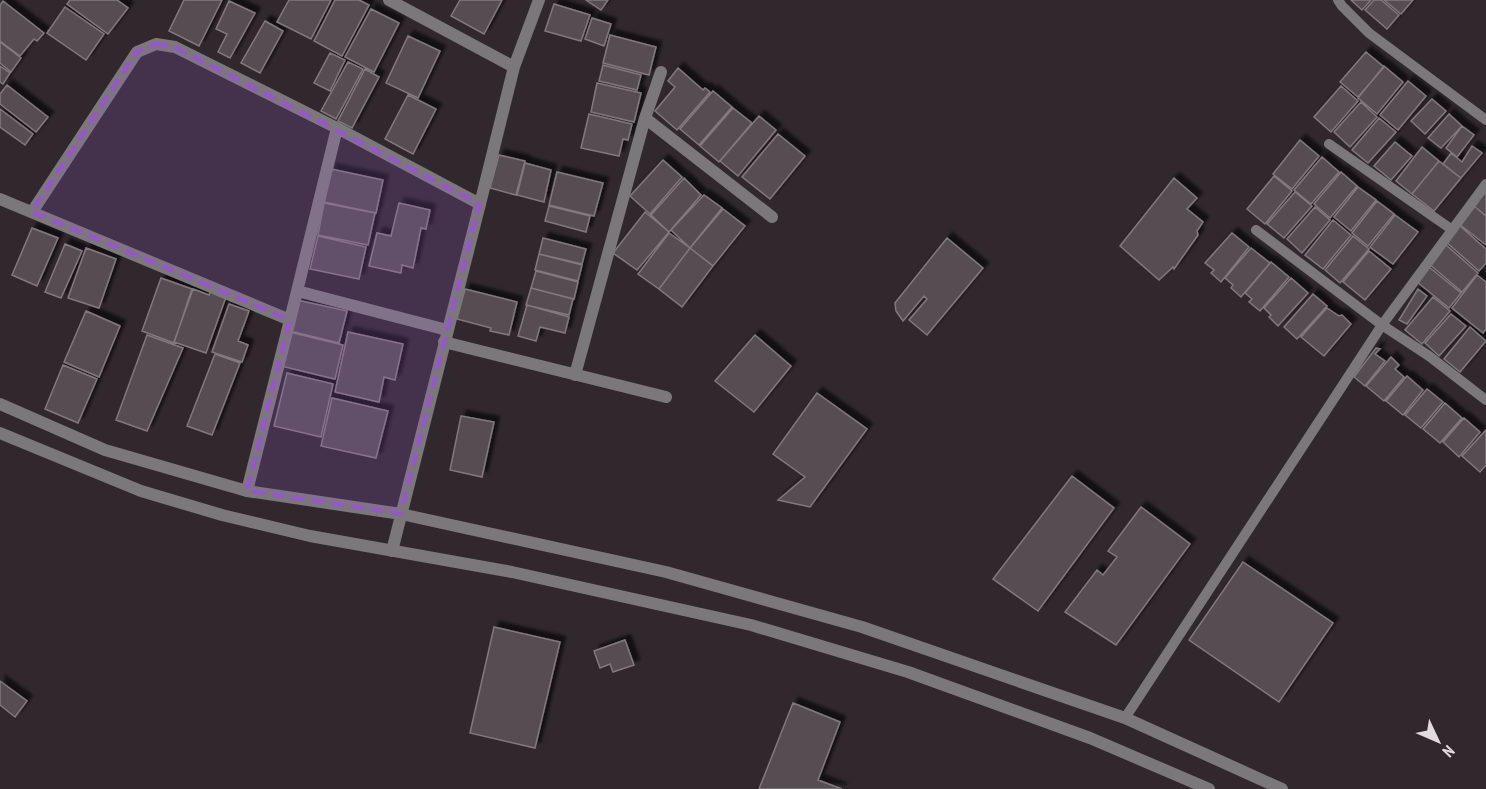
<svg xmlns="http://www.w3.org/2000/svg" width="1486" height="789" font-family="'PT Sans Narrow',sans-serif">
<style>
.building{fill:#564d52;stroke:#82787e;stroke-width:1.5;filter:url(#shadow)}
.lines{fill:none;stroke-linecap:round;stroke-linejoin:round}
.service{stroke:#7c777a;stroke-width:10}
.minor{stroke:#7c777a;stroke-width:12}
.tertiary{stroke:#7c777a;stroke-width:12}
.marked{fill:#9458c7;fill-opacity:0.2;stroke:#9458c7;stroke-width:4.5;stroke-dasharray:12 8;stroke-linejoin:round}
</style>
<defs>
<filter id="shadow"><feDropShadow dx="5.5" dy="-5.5" stdDeviation="1.5" flood-color="#0009"/></filter>
</defs>
<rect width="100%" height="100%" fill="#30282d"/>
<!-- building -->
<path class="building" d="M70,0H117L128,8L108,34L67,4Z
M184,0H222L199,46L169,31Z
M289,0H331L311,39L277,22Z
M335,0H359L369,5L342,56L314,41Z
M460,0H502L484,34L451,16Z
M586,0H608L601,10Z
M1351,0H1371L1362,10Z
M1374,0H1381L1399,15L1387,29L1365,10Z
M1384,0H1413L1401,14Z
M3,1L44,33L37,41L34,39L20,56L0,41V5Z
M229,1L255,13L230,58L218,52L227,34L216,29Z
M554,4L590,15L581,41L545,31Z
M65,7L104,34L86,60L47,33Z
M371,9L399,23L374,72L345,57Z
M592,18L611,24L604,46L585,39Z
M265,21L283,31L260,73L241,63Z
M610,35L656,47L649,75L603,63Z
M408,36L440,51L418,98L386,83Z
M0,42L21,58L11,72L0,63Z
M1366,52L1384,67L1358,97L1340,82Z
M330,53L345,60L330,91L314,83Z
M348,62L363,69L336,119L321,111Z
M603,65L641,75L637,90L599,81Z
M0,66L10,73L3,84L0,82Z
M1384,66L1403,82L1377,114L1358,98Z
M678,68L703,90L705,88L710,92L677,130L655,111L675,87L668,81Z
M365,69L379,77L352,128L338,121Z
M1408,81L1426,96L1398,130L1380,115Z
M597,83L641,93L634,122L591,112Z
M7,85L48,117L36,132L0,104V94Z
M1341,86L1358,101L1331,132L1314,117Z
M713,91L732,107L699,145L680,129Z
M408,95L436,109L413,154L385,139Z
M1432,99L1446,111L1425,134L1411,121Z
M1361,102L1377,117L1350,147L1334,132Z
M733,108L752,123L719,162L700,146Z
M0,109L33,134L25,145L0,127Z
M589,114L632,124L628,140L623,139L619,156L581,148Z
M1449,114L1462,126L1441,148L1428,138Z
M759,116L776,130L738,176L720,161Z
M1379,118L1396,132L1368,163L1352,150Z
M1462,126L1474,135L1457,157L1446,148Z
M778,134L805,156L770,199L742,177Z
M1300,140L1319,156L1292,189L1273,174Z
M1395,142L1412,156L1391,180L1374,166Z
M1472,146L1482,153L1461,178L1443,164L1451,153L1462,162Z
M1422,147L1439,161L1412,194L1396,181Z
M499,155L525,161L516,195L490,188Z
M1322,157L1339,172L1311,204L1294,190Z
M663,160L682,177L650,214L630,196Z
M1439,161L1461,178L1434,211L1412,194Z
M525,163L551,170L544,202L517,195Z
M331,169L383,180L376,213L324,202Z
M557,172L603,183L594,216L549,205Z
M1341,172L1357,186L1330,218L1314,204Z
M1274,176L1292,191L1265,224L1247,209Z
M684,178L701,195L669,232L651,215Z
M1174,178L1197,198L1187,209L1203,222L1197,231L1198,235L1174,269L1173,267L1159,280L1120,246Z
M1358,187L1376,200L1351,231L1334,217Z
M1486,191V216L1474,206Z
M1295,192L1312,206L1284,238L1267,224Z
M704,195L722,208L690,248L671,230Z
M1377,201L1394,214L1368,246L1352,233Z
M324,203L375,213L368,245L318,235Z
M399,203L430,210L426,229L421,228L413,268L402,265L401,273L369,266L377,233L391,236Z
M549,206L590,216L586,232L545,221Z
M1474,206L1486,216V245L1459,224Z
M1315,207L1330,220L1302,253L1287,239Z
M723,209L745,226L713,266L690,248Z
M645,212L669,232L637,270L613,253Z
M1395,215L1418,232L1393,264L1370,247Z
M1333,220L1351,235L1323,269L1305,255Z
M1459,225L1486,249V263L1479,271L1445,241Z
M32,228L58,238L37,286L12,275Z
M669,233L690,248L659,289L638,274Z
M1232,233L1249,247L1221,282L1211,273L1214,270L1205,263Z
M318,236L366,247L359,279L310,269Z
M1353,236L1369,249L1340,283L1325,270Z
M543,238L586,249L582,264L539,254Z
M947,238L983,268L927,335L909,320L927,299L924,296L903,321L896,311L895,303Z
M65,244L82,251L61,298L45,292Z
M1445,244L1478,273L1462,292L1428,263Z
M86,248L116,259L99,308L68,298Z
M690,248L713,266L682,307L659,289Z
M1251,248L1270,263L1241,297L1231,288L1233,285L1225,278Z
M1369,251L1391,269L1365,300L1343,282Z
M539,254L582,265L578,281L535,270Z
M1271,262L1289,277L1260,311L1249,302L1252,299L1245,293Z
M1429,267L1461,293L1449,308L1417,282Z
M536,271L578,282L574,299L531,288Z
M1477,275L1486,282V329L1483,333L1452,308Z
M161,278L192,289L174,343L142,331Z
M1291,278L1308,293L1278,326L1269,317L1271,315L1264,308Z
M531,288L573,299L569,315L526,305Z
M193,289L209,295L211,291L226,297L206,353L174,342Z
M465,289L517,302L509,335L490,331L491,328L457,319Z
M1418,289L1427,296L1407,324L1399,320Z
M1313,294L1327,306L1297,339L1284,327Z
M1433,297L1450,311L1422,344L1405,330Z
M297,300L347,311L339,343L290,331Z
M229,304L249,311L238,341L248,345L242,362L212,352Z
M527,305L569,317L565,333L540,327L536,341L518,336Z
M1327,308L1339,316L1342,315L1351,324L1324,356L1301,337Z
M86,311L120,326L99,377L64,362Z
M1451,314L1466,326L1439,356L1425,343Z
M1470,327L1486,341L1460,372L1444,359Z
M289,332L343,345L335,379L281,366Z
M348,332L403,344L395,380L384,377L379,402L335,392Z
M147,335L183,348L147,431L116,420Z
M755,335L791,366L754,412L715,381Z
M1376,348L1380,349L1375,354L1385,361L1365,386L1354,377Z
M215,354L240,363L212,435L187,426Z
M1391,357L1399,365L1395,369L1404,377L1384,401L1366,386Z
M63,365L97,379L78,423L45,409Z
M287,373L333,384L321,437L274,426Z
M1407,376L1423,390L1403,415L1386,401Z
M1427,389L1443,402L1421,428L1405,415Z
M817,393L867,429L810,507L778,500L805,477L773,454Z
M332,398L388,411L376,458L321,446Z
M1445,403L1462,418L1440,443L1423,429Z
M461,416L494,422L482,477L450,470Z
M1464,418L1480,432L1459,457L1443,442Z
M1486,430V465L1480,472L1462,456Z
M1072,476L1114,508L1038,611L993,579Z
M1141,507L1190,544L1116,645L1065,612L1097,570L1103,575L1117,557L1108,551Z
M1243,562L1333,623L1279,702L1189,640Z
M494,627L560,642L535,748L470,733Z
M625,640L634,665L613,672L610,664L600,668L594,651Z
M0,681L27,701L15,717L0,705Z
M793,703L840,722L818,780L842,789H759Z"/>
<g class="lines">
<!-- service -->
<path class="service" d="M1338,0L1342,6L1369,33L1486,120
M1329,144L1451,229
M1256,230L1382,325L1429,356L1486,400
M1125,718L1382,325L1486,184"/>
<!-- minor -->
<path class="minor" d="M389,0L514,67L480,204
M514,67L539,0
M645,118L772,217
M0,199L290,320L247,491
M32,212L137,52L156,44L175,47L337,128L480,204L392,551
M297,291L447,330
M290,320L337,128
M444,342L666,397
M575,375L645,118L661,72"/>
<!-- tertiary -->
<path class="tertiary" d="M0,404L105,450L247,491L401,514L666,572L862,627L1125,718L1282,789
M0,433L141,491L222,515L310,536L512,572L751,625L908,672L1090,738L1209,789"/>
</g>
<!-- marked area -->
<path class="marked" d="M156,44L175,47L480,204L401,514L247,491L290,320L32,212L137,52Z"/>
<!-- north arrow -->
<g transform="translate(1438 741) rotate(134)" stroke="#30282d" stroke-width="4.5" paint-order="stroke">
<path d="M0-4.5L10 22L0 15L-10 22Z" fill="#e1dbdf"/>
<text y="-9" font-size="16" font-weight="bold" text-anchor="middle" fill="#e1dbdf">N</text>
</g>
</svg>
